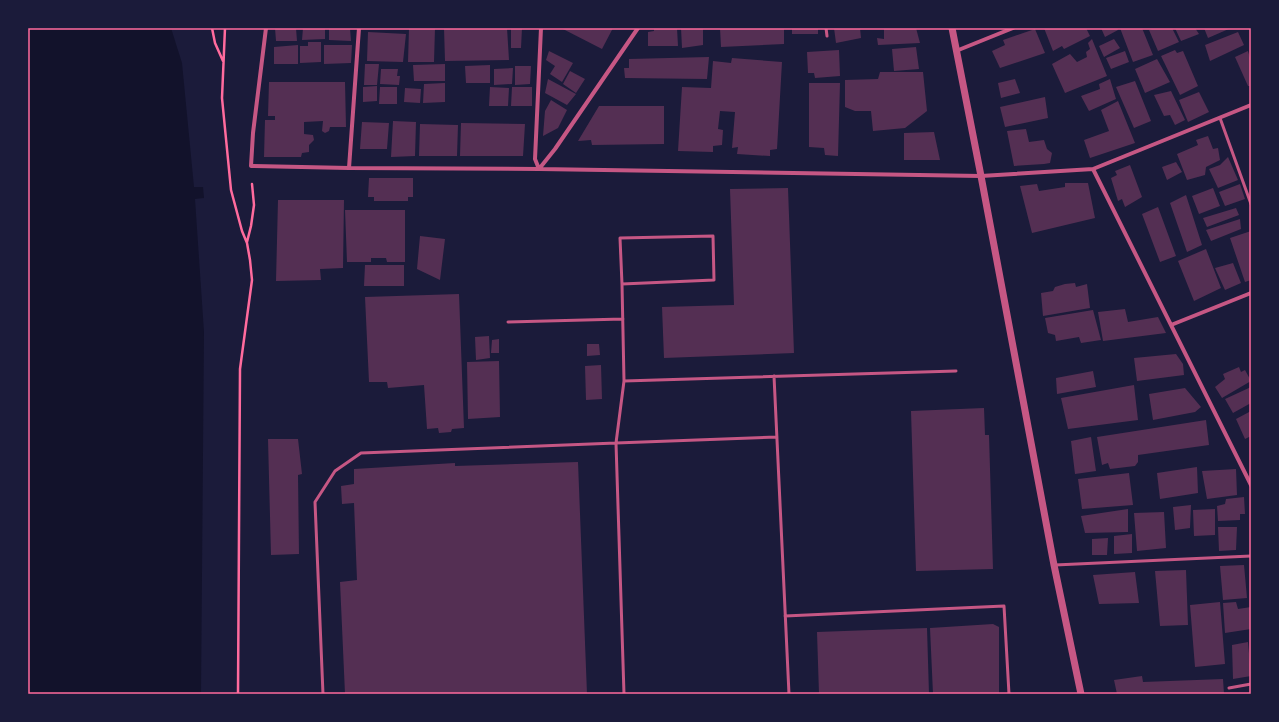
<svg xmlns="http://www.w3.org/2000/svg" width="1279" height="722" font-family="Raleway,sans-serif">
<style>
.water{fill:#12122b}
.building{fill:#542f53}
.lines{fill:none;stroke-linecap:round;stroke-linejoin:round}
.path{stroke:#ff6b9d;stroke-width:2.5}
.service{stroke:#c65784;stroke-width:3}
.minor{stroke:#c65784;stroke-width:4}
.tertiary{stroke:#c65784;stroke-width:7}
.neatline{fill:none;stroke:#ff6b9d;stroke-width:1.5}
</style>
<rect width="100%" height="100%" fill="#1b1b3a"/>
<!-- water -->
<path class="water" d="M28,28H171L182,63L194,187H203L204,198L195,199L204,332L201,694H28Z"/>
<!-- building -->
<path class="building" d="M275,28H296L297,41H276Z
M303,28H325V39L302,40Z
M329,28H350L351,41L329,40Z
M409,28H435L434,62H408Z
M444,28H507L509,60L445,61Z
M511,28H522L521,48H511Z
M561,28H613L602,49Z
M654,28H677L678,46H648V32L654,31Z
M681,28H703V45L682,48Z
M720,28H784V44L721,47Z
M792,28H818V34H792Z
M834,28H860L861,38L836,43Z
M884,28H916L920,43L878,45L877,38L884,39Z
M1044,28H1086L1090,36L1064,49L1062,46L1053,51Z
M1101,28H1117L1118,30L1105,37Z
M1120,28H1142L1153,55L1133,62Z
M1155,28H1172L1179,42L1158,51L1149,30Z
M1175,28H1195L1199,34L1181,41Z
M1204,28H1231L1208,38Z
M1035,29L1045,53L1000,68L992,51L1005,45L1003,40Z
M368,32L406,34L403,62L367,61Z
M1238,32L1244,45L1210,61L1205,45Z
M1092,39L1107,76L1065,93L1052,64L1070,54L1077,62L1087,57L1086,52L1090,49L1088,43Z
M1114,39L1120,48L1104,57L1099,46Z
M308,42H321V62L300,63V46H308Z
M298,45V64H274V47Z
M324,45H352L351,63L324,64Z
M916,47L919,69L894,71L892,49Z
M839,50L840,76L815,78L814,73H808L807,52Z
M1175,50L1177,53L1183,51L1198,86L1180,95L1161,56Z
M549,51L573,63L562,82L550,74L555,66L546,60Z
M1125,51L1129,62L1111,69L1106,58Z
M1248,51L1251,61V86H1248L1235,57Z
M709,57L707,79L625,78L624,68H629V59Z
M732,58L782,62L777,149L770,150V156L737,154L738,147L732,148L735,112L720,111L718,129L723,130L722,145L713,146V152L678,151L682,87L711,88L713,61L731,63Z
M1157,59L1170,82L1145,93L1135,69Z
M365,64H379L377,85H364Z
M445,64V81H414L413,65Z
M490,65V83H466L465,66Z
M515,66H531L530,84L515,85Z
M513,68L512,84L494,85V69Z
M381,69H398L397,76H400L399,85L380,84Z
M570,71L585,79L576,93L563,84Z
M880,72H923L927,111L905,128L873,131L871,111H855L845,107V80L878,79Z
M548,79L576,94L567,105L545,93Z
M1015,79L1020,93L1001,98L998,83Z
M1110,79L1116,99L1089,111L1081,96L1100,89L1099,84Z
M1135,81L1151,121L1134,128L1116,87Z
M269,82H345L346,127H330L329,131L325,133L322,131L323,121L304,122V134L313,135L314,140L309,145V152L302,153L301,157H264L265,120H275V116H268Z
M445,83V102L423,103L424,84Z
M809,83H840L838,156L825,155L824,148L809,147Z
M377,86V101L363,102V87Z
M380,87H397V104H379Z
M490,87L509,88L508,106H489Z
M512,87H532V106H511Z
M405,88L421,89L420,103L404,102Z
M1171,91L1185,120L1175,125L1170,115L1164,116L1154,95Z
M1199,92L1209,112L1188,122L1179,100Z
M1045,97L1048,118L1005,127L1000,107Z
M551,100L567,110L558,128L543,136L545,111Z
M1118,101L1135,143L1090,158L1084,140L1109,131L1101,110Z
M599,106H664V144L592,145L591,140L578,141Z
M393,121L416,122L415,156L391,157Z
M362,122L389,123L387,149H360Z
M461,123L525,124L523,156H460Z
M420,124L458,125L457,156H419Z
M1026,129L1029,142L1044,140L1047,149L1052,153L1050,163L1044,164L1014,166L1007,131Z
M934,132L940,160H904V133Z
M1208,136L1213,149L1218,148L1220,160L1206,167L1205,175L1187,180L1177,154L1198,145L1196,140Z
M1228,157L1238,180L1218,188L1209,169L1220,165Z
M1176,162L1182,172L1167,180L1162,167Z
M1130,165L1142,197L1125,207L1122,199L1118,201L1111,178L1117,175L1115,171Z
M369,178H413V197H408V201H374V197H368Z
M1065,183H1088L1095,218L1032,233L1020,186L1037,184L1039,191L1065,187Z
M1240,184L1245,199L1225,206L1219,192Z
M788,188L794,353L664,358L662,307L734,305L730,189Z
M1213,188L1220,206L1199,214L1192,196Z
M1186,195L1202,245L1187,252L1170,203Z
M278,200H344L343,268L320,269L321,280L276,281Z
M1158,207L1176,256L1160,262L1142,214Z
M1236,208L1239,215L1207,227L1203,218Z
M345,210H405V262H387L386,258H371V262H347Z
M1240,219L1241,229L1211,241L1206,230Z
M1251,231V280L1245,282L1230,238Z
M420,236L445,239L440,280L417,269Z
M1206,249L1221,288L1194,301L1178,261Z
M1233,263L1241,283L1225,290L1215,268Z
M365,265H404V286H364Z
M1075,283L1076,287L1087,284L1090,308L1043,316L1041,293L1053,291L1055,287L1065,284Z
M459,294L464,428L452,429L451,432L439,433L438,428L427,429L424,385L388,388L387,382H369L365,297Z
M1125,309L1128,322L1158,317L1166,333L1103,341L1098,312Z
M1093,310L1101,340L1081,343L1079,337L1056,341L1055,335L1048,333L1045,318Z
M489,336L490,358L476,360L475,337Z
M499,339V353H491L492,340Z
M587,344H599L600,355L587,356Z
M1176,354L1183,364L1184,375L1137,381L1134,358Z
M499,361L500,417L468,419L467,362Z
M601,365L602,399L586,400L585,366Z
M1239,367L1241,372L1245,370L1251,381L1222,398L1215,387L1225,379L1223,374Z
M1093,371L1096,387L1057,394L1056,378Z
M1134,385L1138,420L1068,429L1061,398Z
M1251,387V403L1233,413L1225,399Z
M1185,388L1201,407L1195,412L1153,420L1149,394Z
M984,408L985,435H989L993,569L916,571L911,411Z
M1251,411V436L1245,439L1236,419Z
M1206,420L1209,445L1138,455V462L1135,466L1110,469L1108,463L1102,465L1097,437Z
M1091,437L1096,471L1075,474L1071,441Z
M268,439H298L302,474L298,475L299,554L271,555Z
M578,462L587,694H345L340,582L357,580L354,503L342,504L341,486L354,484V469L455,463V466Z
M1197,467L1198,493L1160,499L1157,473Z
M1236,469L1237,495L1207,499L1202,471Z
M1129,473L1133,505L1082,509L1078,479Z
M1244,497L1245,514H1240V520L1218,521L1217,506L1225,504L1226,499Z
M1191,505L1190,528L1175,530L1173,507Z
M1128,509V532L1085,533L1081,516Z
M1215,509V535L1194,536L1193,510Z
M1164,512L1166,548L1137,551L1134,513Z
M1218,527H1237L1236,550L1219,551Z
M1132,534V553L1114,554V536Z
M1108,538L1107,555H1092V539Z
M1244,565L1247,598L1223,600L1220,566Z
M1186,570L1188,625L1160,626L1155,571Z
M1135,572L1139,603L1099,604L1093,575Z
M1220,602L1225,664L1195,667L1190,605Z
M1236,602L1238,609L1251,607V629L1225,633L1223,603Z
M993,624L999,627V694H933L930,628Z
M927,628L929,694H819L817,632Z
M1248,642L1251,676L1233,679L1232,645Z
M1142,676L1143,682L1223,679L1224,694H1117L1114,680Z"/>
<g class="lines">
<!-- path -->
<path class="path" d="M212,28L215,43L223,61
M225,28L222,98L231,190L242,231L247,243L250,260L252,280L240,369L238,694
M247,242L251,226L254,205L252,184"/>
<!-- service -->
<path class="service" d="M826,28L827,36
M1220,118L1251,204
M622,284L620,238L713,236L714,280L622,284L624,381
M508,322L623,319
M774,376L789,694
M1055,565L1251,556
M785,616L1004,606L1009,694
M1229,688L1251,684
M323,694L315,502L335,471L361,453L616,443L624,381L956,371
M624,694L616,443L777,437"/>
<!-- minor -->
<path class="minor" d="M266,28L253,133L251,166L349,168L539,169L981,176L1093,169L1251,105
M541,28L535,159L539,169L555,149L638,28
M956,51L1013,28
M349,168L359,28
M1093,169L1251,485
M1171,325L1251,293"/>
<!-- tertiary -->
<path class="tertiary" d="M952,28L981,176L1054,565L1081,694"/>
</g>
<!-- border -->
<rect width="1279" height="722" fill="none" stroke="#1b1b3a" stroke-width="58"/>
<rect x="29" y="29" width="1221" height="664" class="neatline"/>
</svg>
